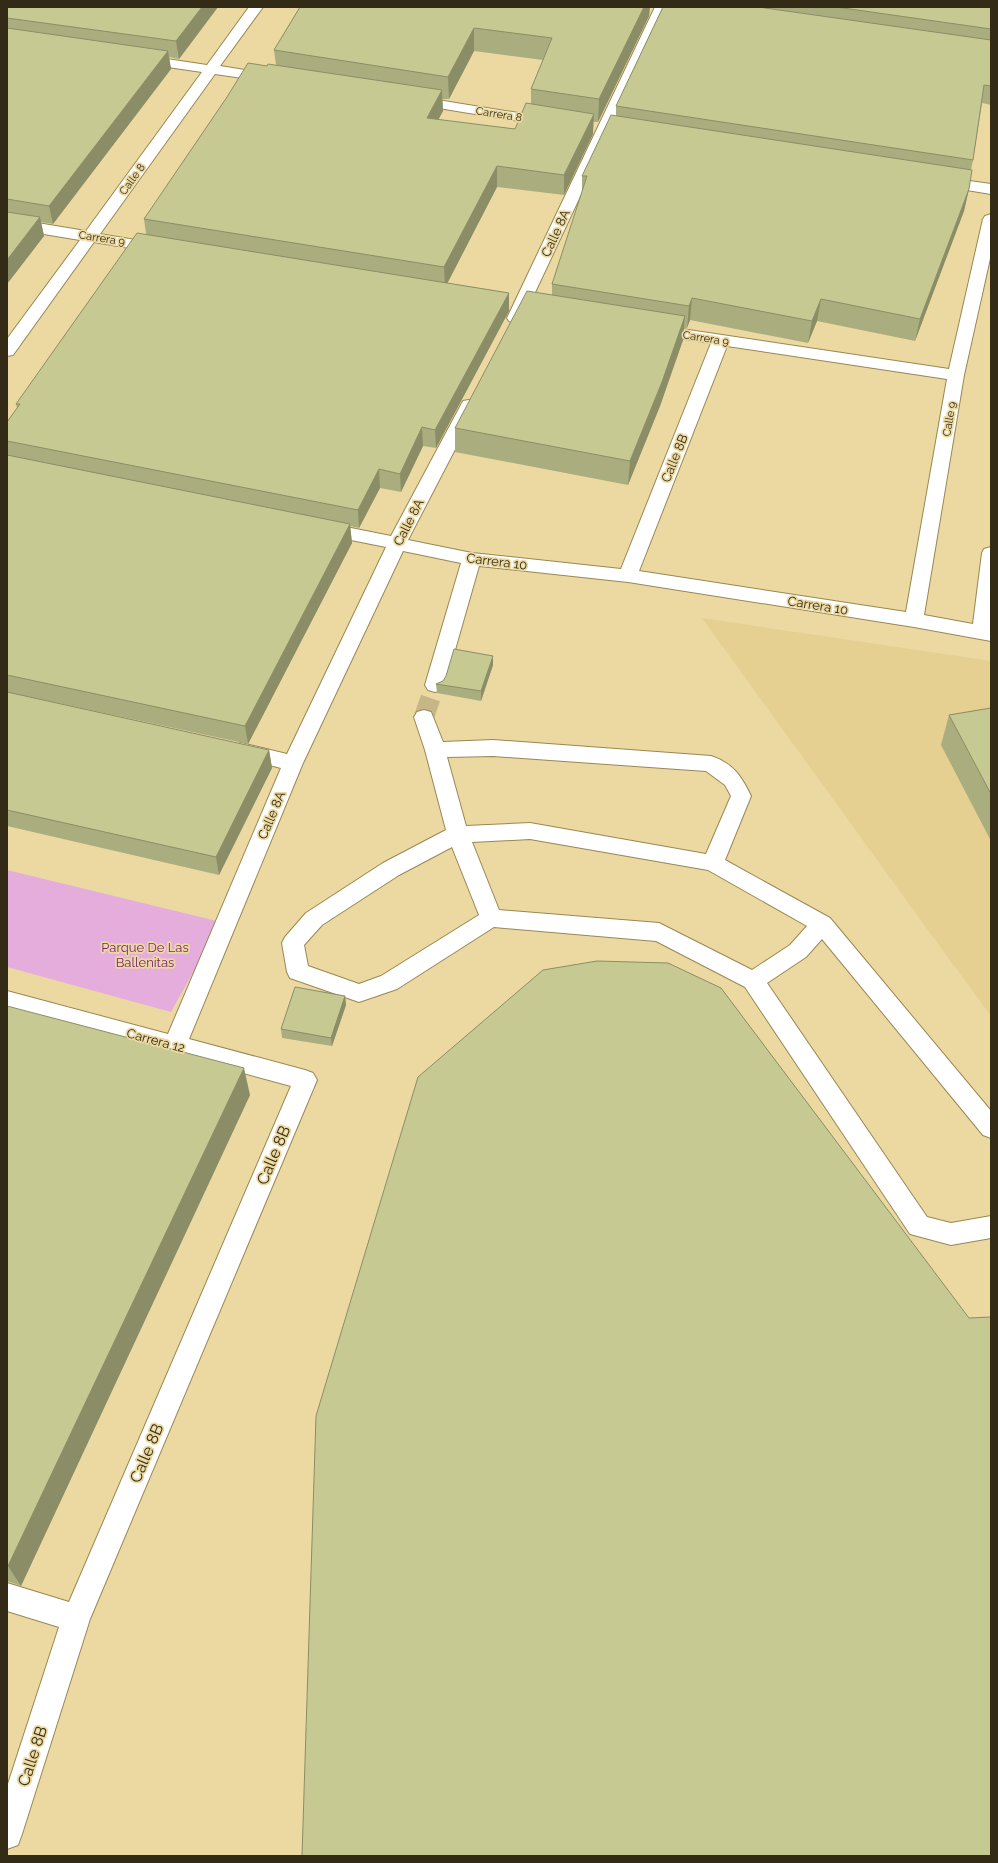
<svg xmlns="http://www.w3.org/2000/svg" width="998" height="1863" font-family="Raleway,sans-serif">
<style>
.built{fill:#e5cf91}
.green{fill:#e4addc}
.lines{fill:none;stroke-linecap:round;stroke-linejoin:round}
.minor-tunnel{stroke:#c7b686;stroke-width:20;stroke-dasharray:20 10;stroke-linecap:butt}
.minor-casing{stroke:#998753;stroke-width:2}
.minor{fill:#fff;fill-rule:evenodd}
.wall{fill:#aaae7e;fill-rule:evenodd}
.shaded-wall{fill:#8b8d66}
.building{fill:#c6ca92;stroke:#8b8d66}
.labels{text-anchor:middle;stroke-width:3.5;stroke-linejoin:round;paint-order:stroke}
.far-street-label{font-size:11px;fill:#332b15;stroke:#ecd9a2}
.street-label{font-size:13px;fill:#332b15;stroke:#ecd9a2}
.park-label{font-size:13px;fill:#7d2276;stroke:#ecd9a2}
.near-street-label{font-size:16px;fill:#332b15;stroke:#ecd9a2}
</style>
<rect width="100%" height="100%" fill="#ecd9a2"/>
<!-- built -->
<path class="built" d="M702,618L991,661V1016L930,933Z"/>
<!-- green -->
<path class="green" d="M7,870L221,922L171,1012L7,967Z"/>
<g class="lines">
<!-- minor-tunnel -->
<path class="minor-tunnel" d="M424,717L435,685"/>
<!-- minor casing -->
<g class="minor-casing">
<path id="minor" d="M249,7H263L220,66L270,74L275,75L277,78L275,81L270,82L215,74L100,234L165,245L167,248L165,251L159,253L94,242L13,355L7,356V339L80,240L7,228V218L86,231L202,72L140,63L135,62L133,59L135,56L140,55L207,65Z
M655,7H669L523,318L521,321L515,323L509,321L507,318Z
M413,96L549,118L554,119L556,122L554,125L549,126L408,103L406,100L408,97Z
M941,177L991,184V194L936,185L933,182L936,179Z
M991,214V254L964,375L924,615L973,624L982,553L984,549L991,547V641L914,627L628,582L479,566L445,685L442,690L435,692L428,690L425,685L461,563L403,551L303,763L189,1039L305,1070L313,1073L317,1080L90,1619L22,1834L18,1845L7,1849V1787L59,1627L7,1611V1583L69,1602L291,1086L7,1009V991L168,1034L281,768L234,756L231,751L234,746L241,743L287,754L386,547L321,534L315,532L312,528L315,524L321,522L391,536L463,401L469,400L475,401L478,405L408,540L472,553L621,569L711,343L649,334L647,330L649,326L655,325L949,369L983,219L985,216ZM727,346L947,379L906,612L639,571Z
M424,710L431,712L443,742L493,740L711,756C733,763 742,777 751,796L725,860L830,918L991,1111V1138L983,1135L822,939L806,957L767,983L927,1217L951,1223L991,1216V1238L951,1245L910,1234L745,987L656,941L494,927L397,989L359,1002L290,978L287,972L282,943L285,937L306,913L383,863L446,830L425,750L414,717L417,712ZM493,756L706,771L725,785L731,796L706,854L530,823L466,826L447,757ZM530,839L708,870L807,926L790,945L752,970L659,923L499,910L472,842ZM452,847L479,915L381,976L359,984L308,966L304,945L322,925L399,875Z"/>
</g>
<!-- minor -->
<use href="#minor" class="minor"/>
</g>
<!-- wall -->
<path class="wall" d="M7,7H218L179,59L169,57L171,69L53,224L41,222L44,236L7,284Z
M300,7H650L649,16L598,122H593V134L564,195L497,187L447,283L509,293V311L436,448L423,446L401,492L380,488L359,528L350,526L352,543L248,744L7,692L269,750L272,768L219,875L7,826V422L17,408L16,404L146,234L144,219L267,66L276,65L274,50ZM474,51L543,60L531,89V104L515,129L438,120L443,111L442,99H449Z
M663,7H991V105L982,103L973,160L971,170L969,189L964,211L915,341L817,321L808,343L690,320L687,328H684L683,340L660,406L628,485L455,452V428L552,295V284L582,194V176L616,116V106Z
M493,665L481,701L437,693L436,684Z
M991,708V841L941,745L949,715Z
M345,996L346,1005L332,1046L282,1038L281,1029Z
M7,1006L250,1095L21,1586L7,1581Z"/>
<!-- shaded-wall -->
<path class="shaded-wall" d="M202,7H218L179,59L176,41Z
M644,7H650L649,16L598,122L599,99Z
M474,28V51L449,99L448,77Z
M168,51L171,69L53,224L49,206Z
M442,90L443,111L428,139L427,118Z
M594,114L593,134L564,195V175Z
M497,166V187L445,288L444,267Z
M969,189L964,211L915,341L920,319Z
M40,217L44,236L7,284V260Z
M509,293V311L436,448L435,430Z
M692,298L690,320L687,328L689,306Z
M821,299L817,321L808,343L812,321Z
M685,316L683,340L660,406L628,485L630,461Z
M422,427L423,446L401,492L400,474Z
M379,469L380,488L359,528L358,510Z
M350,524L352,543L248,744L245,726Z
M493,656V665L481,701V691Z
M269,750L272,768L219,875L216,857Z
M345,996L346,1005L332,1046L331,1038Z
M244,1068L250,1095L21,1586L8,1566Z"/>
<!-- building -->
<path class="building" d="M7,7H202L176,41L7,18Z
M300,7H644L599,99L531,89L552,38L474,28L448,77L274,50Z
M663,7H758L991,40V86L984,85L973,160L616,106Z
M836,7H991V29Z
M7,28L168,51L49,206L7,199Z
M248,63L267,66L268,64L442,90L427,118L515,129L526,103L594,114L564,175L497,166L444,267L144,219L227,97Z
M611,115L972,170L969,189L920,319L821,299L812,321L692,298L689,306L552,284L587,176H582Z
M7,212L40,217L7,260Z
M137,233L509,293L435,430L422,427L400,474L379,469L358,510L7,441V422L20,404H16Z
M527,291L685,316L662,382L630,461L455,428Z
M7,455L350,524L245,726L7,675Z
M454,649L493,656L481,691L436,684L443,681L446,676Z
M7,692L269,750L216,857L7,810Z
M991,708V794L949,715Z
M597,961L668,963L721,988L969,1318L991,1317V1856H302L316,1416L418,1077L543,970Z
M295,987L345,996L331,1038L281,1029Z
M7,1006L244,1068L8,1566H7Z"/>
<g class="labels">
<!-- far-street labels -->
<g class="far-street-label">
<text transform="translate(499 114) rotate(9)" y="4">Carrera 8</text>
<text transform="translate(132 179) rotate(-54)" y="4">Calle 8</text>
<text transform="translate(102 238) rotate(9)" y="4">Carrera 9</text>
<text transform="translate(706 338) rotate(9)" y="4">Carrera 9</text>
<text transform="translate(949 419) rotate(-80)" y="4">Calle 9</text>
</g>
<!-- street labels -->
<g class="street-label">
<text transform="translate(555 233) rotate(-65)" y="5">Calle 8A</text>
<text transform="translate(674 458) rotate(-68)" y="5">Calle 8B</text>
<text transform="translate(408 522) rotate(-63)" y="5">Calle 8A</text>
<text transform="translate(497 561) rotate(7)" y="5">Carrera 10</text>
<text transform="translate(818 605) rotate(9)" y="5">Carrera 10</text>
<text transform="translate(271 815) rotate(-67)" y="5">Calle 8A</text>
<text transform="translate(156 1040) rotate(15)" y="5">Carrera 12</text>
</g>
<!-- park labels -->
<g class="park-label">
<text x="145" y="952">Parque De Las<tspan x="145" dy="15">Ballenitas</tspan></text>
</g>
<!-- near-street labels -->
<g class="near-street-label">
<text transform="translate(273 1155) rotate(-67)" y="6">Calle 8B</text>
<text transform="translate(146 1453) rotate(-67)" y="6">Calle 8B</text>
<text transform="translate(32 1756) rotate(-72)" y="6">Calle 8B</text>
</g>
</g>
<!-- border -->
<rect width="998" height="1863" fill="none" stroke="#332b15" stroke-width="16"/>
</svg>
